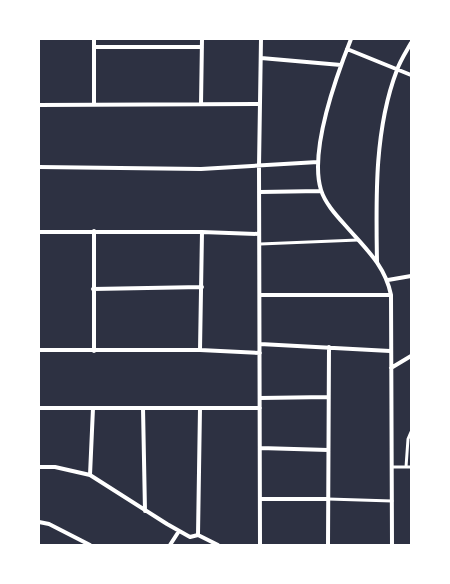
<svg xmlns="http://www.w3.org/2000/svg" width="450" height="584" font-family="Quicksand,sans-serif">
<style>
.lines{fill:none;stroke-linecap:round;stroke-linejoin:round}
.service{stroke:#fff;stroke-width:3}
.minor{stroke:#fff;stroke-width:4}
</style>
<rect width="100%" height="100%" fill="#2d3142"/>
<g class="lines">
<!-- service -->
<path class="service" d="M260,244L358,240
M392,467H411
M406,467L408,439L411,432
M328,499L392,501"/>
<!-- minor -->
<path class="minor" d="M94,39V104
M351,39C336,77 309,151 321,190C325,203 336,215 345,225C365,248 385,265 391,295L392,545
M94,47H202
M347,49L411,75
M261,58L341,65
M201,104L202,39
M39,105L260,104
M39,167L201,169L318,162
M260,192L321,191
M39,232H202L259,234
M377,262C376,199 374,130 397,70C400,61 406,52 411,43
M388,280L411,276
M93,289L202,287
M260,295H391
M260,344L390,351
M39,350H200L260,353
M200,350L202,232
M94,351V231
M391,368L411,356
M260,398L328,397
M39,408H260
M143,408L145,511
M260,448L328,450
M39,467H55L90,475L167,524L190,537L198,535L218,545
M90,475L93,408
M260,499H328
M39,522L49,524L90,545
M198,535L200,408
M170,545L179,531
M260,545L259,166L261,39
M328,545L329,347"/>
</g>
<!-- border -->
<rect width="450" height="584" fill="none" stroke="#ffffff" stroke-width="80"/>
</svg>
